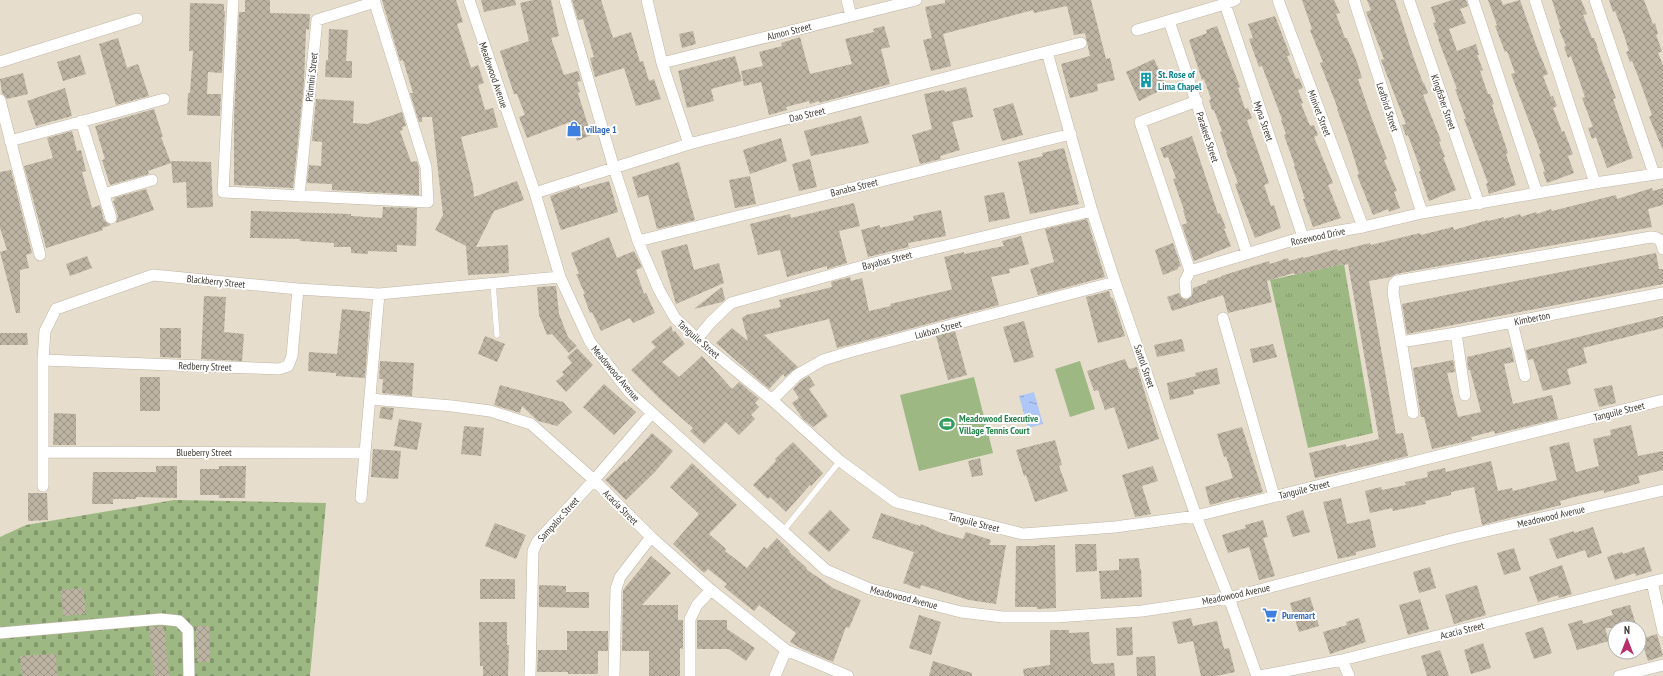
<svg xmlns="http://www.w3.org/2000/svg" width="1663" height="676" font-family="'PT Sans Narrow',sans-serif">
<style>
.grass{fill:url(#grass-tufts)}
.cemetery{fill:url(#cemetery-stones)}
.pitch{fill:#9eb883}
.water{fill:url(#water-ripples)}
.building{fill:url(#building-cross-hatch)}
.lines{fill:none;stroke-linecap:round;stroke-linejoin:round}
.service-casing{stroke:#bfb5a5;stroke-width:6}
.minor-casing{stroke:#bfb5a5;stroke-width:12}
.service{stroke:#fff;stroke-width:5.5}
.minor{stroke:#fff;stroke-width:11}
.labels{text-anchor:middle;stroke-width:4;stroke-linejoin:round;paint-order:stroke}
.street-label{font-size:10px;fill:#3d3932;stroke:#fff}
.culture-label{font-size:10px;font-weight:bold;fill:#0d838f;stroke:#fff;text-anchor:start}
.shop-label{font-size:10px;font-weight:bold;fill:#366cbe;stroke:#fff;text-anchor:start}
.leisure-label{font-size:10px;font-weight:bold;fill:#27864d;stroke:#fff;text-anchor:start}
</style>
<defs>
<pattern id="grass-tufts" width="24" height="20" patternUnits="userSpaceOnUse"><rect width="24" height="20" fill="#9eb883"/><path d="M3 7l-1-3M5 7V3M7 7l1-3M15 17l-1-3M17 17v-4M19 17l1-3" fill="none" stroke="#82976c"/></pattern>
<pattern id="cemetery-stones" width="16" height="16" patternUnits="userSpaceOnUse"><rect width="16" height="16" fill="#9eb883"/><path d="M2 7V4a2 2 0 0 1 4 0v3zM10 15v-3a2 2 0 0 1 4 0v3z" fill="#82976c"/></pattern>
<pattern id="water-ripples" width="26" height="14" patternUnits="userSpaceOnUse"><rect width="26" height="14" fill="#afc7f6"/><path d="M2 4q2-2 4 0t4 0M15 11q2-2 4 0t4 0" fill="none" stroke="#90a3c8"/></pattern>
<pattern id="building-cross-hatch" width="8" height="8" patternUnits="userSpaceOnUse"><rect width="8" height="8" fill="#bdb3a3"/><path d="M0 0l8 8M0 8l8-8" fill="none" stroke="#9b9385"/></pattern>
</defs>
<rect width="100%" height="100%" fill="#e7ddcd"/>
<!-- grass -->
<path class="grass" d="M1344,264L1373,433L1308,448L1270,280Z"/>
<!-- cemetery -->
<path class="cemetery" d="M174,500L326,503L310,676H0V537L26,525Z"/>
<!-- pitch -->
<path class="pitch" d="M1080,361L1095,409L1070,417L1055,369Z
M974,377L993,453L919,471L900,395Z"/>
<!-- water -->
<path class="water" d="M1034,392L1043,424L1028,428L1019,396Z"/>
<!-- building -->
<path class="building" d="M245,0H270V13L310,14L309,30L306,29L304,83L293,188L234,185V117L239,12H245Z
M382,0H456L463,22L457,24L471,68L478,65L484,83L478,85L485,110L493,108L498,127L461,137L473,186L474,197L517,181L524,200L494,211L476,247L508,245L509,273L468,275L466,246L435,230L443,215L432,117H422V122H419L410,93H413L403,60L400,61Z
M481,0H515L516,5L484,12Z
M533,0H551L559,36L551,38L564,75L578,71L581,81L577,82L580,92L578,93L591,135L577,141L570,122L527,138L519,117L525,115L517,94H514L500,51L529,41L520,3Z
M572,0H601L613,38L631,32L640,62L643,61L649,81L654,79L661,99L636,106L624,68L595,77L590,58L594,57L583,19L578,20Z
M945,0H1091L1106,59L1110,58L1115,80L1097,84L1098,91L1070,98L1061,64L1090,56L1085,33L1074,35L1067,6L1034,13L1033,10L943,34L951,66L931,71L923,40L932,38L925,7L945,3Z
M1302,0H1334L1340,13L1336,14L1345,38H1347L1357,62L1362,78L1358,79L1369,111L1387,159L1384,160L1397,191L1394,192L1400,208L1389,212L1388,209L1373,215L1357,175L1359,174L1349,142L1337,109H1338L1320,63L1323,62L1310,30L1312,29Z
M1367,0H1395L1414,59L1423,83H1424L1428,93L1423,95L1441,141L1439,142L1445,157H1443L1456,190L1429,201L1419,172L1421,171L1408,135L1406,136L1402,125L1406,124L1381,60L1384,59L1366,12L1371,10Z
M1452,0H1466L1468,6L1460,9L1466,23L1449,29L1457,51L1476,44L1479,55H1477L1483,70L1480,71L1488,94H1490L1494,104L1492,105L1508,153L1506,154L1516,185L1489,194L1486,184L1488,183L1464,119H1466L1455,89H1457L1438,39H1439L1433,23L1436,22L1431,7Z
M1488,0H1501L1503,5L1520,0L1537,48L1548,74L1543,76L1551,97L1553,96L1557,106L1553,108L1562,132L1564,131L1573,154L1568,156L1574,173L1547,183L1543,172L1545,171L1539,154L1541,153L1511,74L1515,73L1507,51L1505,52L1495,26L1497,25Z
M1552,0H1581L1587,14L1583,15L1592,38H1594L1598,48H1597L1616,98L1613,99L1633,158L1607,168L1596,137L1592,139L1588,128L1593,127L1582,98L1585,97L1571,56L1568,58L1564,47L1566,46L1559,29H1561Z
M1609,0H1644L1653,24L1655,23L1658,34L1656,35L1662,51L1658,53L1663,65V150L1649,117L1652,115L1638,76L1632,61L1630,62L1626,52L1629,51L1624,35L1615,11L1613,12Z
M190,3L224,4V11H225L222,73L208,72L207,94H221L220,116L187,115L188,93H190L193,51H189Z
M1275,16L1290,55L1287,56L1296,79L1299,78L1303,88L1298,90L1303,103L1301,104L1310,126L1314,125L1318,135L1314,137L1333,183L1328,185L1341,218L1313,227L1303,199H1305L1294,166H1295L1284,135L1286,134L1281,120L1282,119L1262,66L1259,67L1249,39L1253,38L1248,24Z
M884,26L890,47L881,49L890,84L819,103V101L810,104L809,101L786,107L787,110L769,115L761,82L744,86L741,71L763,66L759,52L782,46L781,43L800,37L810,74L852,64L845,39L874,32L873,29Z
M1217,26L1240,87L1238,88L1245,109L1248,108L1252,118L1247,120L1269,183L1264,185L1271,206L1274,205L1281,228L1255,238L1240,199L1235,184L1238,183L1226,152H1227L1220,132L1222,131L1214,110H1212L1209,100L1211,99L1204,79L1202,80L1189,40L1207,33L1206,30Z
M329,29L348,30L346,61H352V78L325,77L326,60H328Z
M693,31L696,44L682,48L679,34Z
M118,38L127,68L138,64L149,96L116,105L99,44Z
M80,55L86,74L63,81L57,62Z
M735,56L742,81L711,89L714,101L687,108L678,71Z
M1154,59L1167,87L1139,101L1126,72Z
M23,73L28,94L7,99L2,93L0,79Z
M966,87L973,117L952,122L960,150L940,156L941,159L920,164L912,135L932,129L924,94L944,90L945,92Z
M65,88L72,116L36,126L27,101Z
M316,99L354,101L353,123L367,124L402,112L406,126L402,127L403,130L400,131L411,162L417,161L419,168V195L332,190V184L307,183L309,165L321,166L322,142L312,141Z
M1013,103L1023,135L1002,141L993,109Z
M154,109L163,137H161L171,163L148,171L149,174L110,185L102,160L105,159L95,126Z
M861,116L869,143L811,156L804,131Z
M72,131L77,151L81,150L86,171L82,172L92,208L100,205L104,220L111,225L102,228L103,230L46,248L24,166L53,158L47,138Z
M1192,136L1218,214L1220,213L1226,228L1224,229L1231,246L1194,261L1182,225L1187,223L1183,210H1184L1173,179L1176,178L1168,157L1164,158L1160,148Z
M781,138L787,161L750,174L743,150Z
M1064,148L1079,204L1030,214L1018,162L1043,156L1042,153Z
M810,159L817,187L799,191L792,164Z
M171,161L211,162L213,207L187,208L186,182L173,183Z
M679,162L695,220L657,229L648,195L638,198L632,177Z
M11,170L32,253L26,255L29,268L20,270V313H16L0,252L7,250L0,228V172Z
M750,176L756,204L735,208L729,180Z
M609,181L618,212L561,230L550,196L579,186L580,189Z
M1652,188L1653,191L1663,188V205L1648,209L1652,227L1396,274L1391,277L1369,281L1396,434L1403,433L1408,456L1315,478L1309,453L1346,444V447L1379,439L1348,264L1344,265V264L1295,275L1294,273L1267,281L1272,302L1228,313L1223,295L1172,311L1167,297L1179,293L1181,297L1187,300L1192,296L1193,288L1207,283V281L1221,277V276L1269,261L1270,264L1288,258L1289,261L1303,257L1304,258L1337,249L1338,251L1370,243L1371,245L1420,233L1421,235L1453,227L1454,230L1488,220L1489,221L1504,217V219L1520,214L1521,217L1536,212L1537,214L1551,209L1552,211L1616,195L1617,199Z
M146,189L154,210L116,223L118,216L113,201L115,200L114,198Z
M1004,192L1010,218L989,222L984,196Z
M854,203L860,226L839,231L847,263L827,269V266L787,277L780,250L758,255L750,224L790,214L791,218Z
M383,207L417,208L416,246L397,245V252L368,251V254L351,253V247H334V243L300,241V239L250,238L251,211L351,214V216L382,218Z
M941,210L946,236L908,243L909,247L868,257L861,230L880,225V228L914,220L913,216Z
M1087,219L1105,277L1038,295L1030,269L1054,262L1045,229Z
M1021,236L1029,264L1009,269L1010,273L991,277L999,305L837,348L829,319L764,335L798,367L785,377L783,374L769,389L716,343L732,328L748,341L742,318L746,315L781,307L779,300L832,287L831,282L850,277L851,281L862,278L869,311L891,306L890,304L950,290L952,289L944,257L964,252V254L1004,246L1002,241Z
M609,237L617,258L634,251L642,267L636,270L644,294L646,293L655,313L633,323L630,318L601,331L592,312L590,313L583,294H585L576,274H579L571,253Z
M1173,243L1181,266L1178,267V269L1163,275L1155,250Z
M687,244L694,270L719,263L724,283L676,304L661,251Z
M1656,253L1659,269H1663V284L1407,334L1402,304Z
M87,256L92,268L70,276L66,264Z
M556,286L559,314L568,337L577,346L569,353L552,334L547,335L539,315L537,287Z
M722,287L725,299L722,302L694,309Z
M1109,291L1111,298H1113L1125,336L1098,343L1086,297Z
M204,296L226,297L224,332L244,334L242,361L201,359Z
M342,309L370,312L365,378L336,376V373L308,371L309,352L337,354Z
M1663,316V328L1583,348L1587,363L1567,369L1571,384L1543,391L1533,359L1528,360L1526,350Z
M1024,321L1034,357L1014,363L1003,327Z
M671,326L673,332L675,331L685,344L662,362L679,377L702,356L732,389L739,382L759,399L755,403L759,407L751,415L755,419L739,435L726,422L704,444L690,431L693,428L661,400L631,370L656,347L651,342Z
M160,328H181V358L160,357Z
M955,331L967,375L948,380L936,336Z
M0,333H27L28,345H0Z
M485,336L505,344L497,362L478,354Z
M1182,339L1185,351L1157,357L1154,345Z
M1273,344L1277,357L1253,363L1250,349Z
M1511,347L1514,362L1504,364L1513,404L1552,395L1558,419L1495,434L1494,431L1471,437L1472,440L1432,449L1424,417H1421L1413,368L1453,360L1455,372L1447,373L1458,417L1481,412L1470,370H1468L1467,357Z
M577,348L593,365L566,392L556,381L564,375L562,372L572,363L567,357Z
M1125,359L1129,369L1137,367L1159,439L1128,449L1114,407L1105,410L1098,390L1094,391L1087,371Z
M380,361L414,363L412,396L382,393L383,379H379Z
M1217,368L1220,384L1193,390L1194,394L1170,400L1167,383L1196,376L1195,373Z
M809,376L815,385L809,389L828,416L813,427L803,419L792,403L799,398L793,389L801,381Z
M140,377H160V411H140Z
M604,384L636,412L614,435L583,407Z
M500,385L563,402L572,412L557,426L538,421L522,406L520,413L494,405Z
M1612,385L1616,403L1599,407L1594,389Z
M381,407L394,408L392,420L379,418Z
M54,413L76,414V445H53Z
M399,419L422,423L417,450L394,446Z
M1631,425L1638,456L1663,451V470L1638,476L1640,483L1604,493V490L1578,496L1560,501L1561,505L1482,525L1474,487L1451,492V495L1425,501L1426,504L1393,511L1392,508L1370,513L1365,491L1381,487L1382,490L1406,485L1405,482L1428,477L1427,472L1445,468L1446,472L1491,461L1498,491L1512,488L1513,491L1557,480L1549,447L1569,442L1576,472L1599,466L1593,439L1611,435L1610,430Z
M464,426L484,428L481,456L461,454Z
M1242,427L1263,492L1239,498V497L1210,505L1205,487L1233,478L1226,456L1224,457L1217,434Z
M652,433L673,451L654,473L626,500L605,480L625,461L626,462Z
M1055,440L1062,465L1059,466L1068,491L1035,502L1026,475L1024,476L1016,450Z
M793,442L823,473L811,486L810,485L786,512L770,497L768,499L753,485L776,461L775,459Z
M373,449L401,451L398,479L371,477Z
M980,458L983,475L972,477L968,461Z
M692,463L737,505L709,534L726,549L725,551L747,568L764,547L767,549L777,538L790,551L789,552L807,568L806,569L833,588L861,600L849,628L846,627L833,662L802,649L790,642L796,633L759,605L754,611L724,587L727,584L708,569L704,573L673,544L699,514L670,487Z
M156,466H177V498L136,497V499H113V504H92L93,472H156Z
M219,466H246L245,498H219V495H200V469H219Z
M1153,466L1158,481L1142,486L1151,514L1135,517L1122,475Z
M28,493H47L48,520L28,521Z
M1341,498L1347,524L1370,519L1376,547L1356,552V555L1338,559L1323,502Z
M830,510L850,530L829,552L808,533Z
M1303,510L1310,532L1293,537L1286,516Z
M881,513L920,526L921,524L941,533L963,539L966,532L991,540L989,545H1006L996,604L969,600L921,585L920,589L903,583L914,552L872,538Z
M1263,520L1268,537L1263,538L1275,576L1259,580L1249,547L1228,553L1222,535L1246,528L1245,525Z
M495,523L526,535L516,559L485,546Z
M1593,527L1602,553L1588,558L1585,550L1557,559L1549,539L1574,531V533Z
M1075,544H1096L1097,571L1076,572Z
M1039,545H1055L1056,608L1037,609V607H1015L1016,546H1039Z
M1644,547L1652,571L1636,576L1635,573L1615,580L1607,557L1622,552L1623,554Z
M1514,548L1521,570L1504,575L1497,553Z
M651,556L671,573L642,605H678V620H683V649L680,648V676H649V651H622L623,590Z
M1139,558L1140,569H1141L1142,597L1101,599L1099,571L1119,570V559Z
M1562,565L1572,594L1559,598L1558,595L1538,602L1529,577Z
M1430,567L1436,588L1419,593L1413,572Z
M480,579H515V599H480Z
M539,585L566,586V592H589V608L539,607Z
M1477,585L1486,615L1454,624L1445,595Z
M83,588L86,614L63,616L61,590Z
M1310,597L1319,626L1299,632L1290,603Z
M1420,599L1429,629L1408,635L1399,605Z
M1630,605L1637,628H1605L1609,641L1577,650L1568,624L1582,620L1583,624L1613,615L1611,610Z
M919,615L941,622L931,655L909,648Z
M1191,618L1193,626L1217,621L1224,649L1229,648L1235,672L1216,676H1201L1193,641L1178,644L1172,622Z
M1359,618L1366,642L1330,654L1323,632L1347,625L1346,622Z
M697,620H727V629L755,648L746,661L729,649H697Z
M479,622H507V645H509L508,676H483V666H480Z
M164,626L169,676H154L149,627Z
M196,626H209L210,662H197Z
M1132,627L1133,655L1117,656L1116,628Z
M1543,627L1552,653L1534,659L1525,633Z
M1050,630H1069V633L1089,632L1091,662H1092L1093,664L1114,663L1115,676H1024L1023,669L1050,665Z
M567,631H608V651H598V674H568V672H537L538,650H567Z
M1657,634L1663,656L1648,661L1641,639Z
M1483,643L1491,668L1471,674L1464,650Z
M1440,650L1449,676H1427L1421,656Z
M56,654L57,676H23L22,672H21L20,656Z
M1155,656L1156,676H1137L1136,657Z
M933,661L972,673V676H929Z"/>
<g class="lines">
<!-- service casing -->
<g class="service-casing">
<path id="service" d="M493,284L497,335
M783,531L840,461"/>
</g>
<!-- minor casing -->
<g class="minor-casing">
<path id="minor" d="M233,0L223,192L428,202L426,167L374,0
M469,0L535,193L560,277L590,342L630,393L826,570L870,589L961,612L1003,617H1056L1142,611L1229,598L1456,538L1663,490
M565,0L614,168L638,241L659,290L675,318L697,339L772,400L840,461L896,502L1023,534L1115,527L1196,516L1663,400
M647,0L662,63L689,144
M847,0L851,16
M1278,0L1363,227
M1354,0L1422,213
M1409,0L1479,204
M1473,0L1537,193
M1535,0L1595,183
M1595,0L1654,174
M1225,4L1303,237
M1169,21L1247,253
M1137,30L1225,4L1235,0
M1047,52L1092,211L1115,282L1196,516L1229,598L1257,676
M0,62L137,19
M662,63L916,0
M0,100L40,255
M1197,101L1140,122L1190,271L1303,237L1363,227L1422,213L1595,183L1663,173
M81,121L111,218
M10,141L164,99
M535,193L689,144L1081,43
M104,194L152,180
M299,196L317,20L375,2
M638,241L1071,134
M1186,293L1185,281L1190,271
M1223,318L1274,496
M1512,322L1525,376
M1456,333L1465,395
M697,339L711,322L731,303L874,263L1092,211
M1401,342L1456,333L1663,293
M43,360L279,369L288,366L292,356L298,289
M370,399L452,406L490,411L531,424L594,480L651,537L711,590L786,650L848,676
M772,400L797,375L823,360L849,352L1115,282
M1413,413L1393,292L1394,284L1397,281L1651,237C1659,237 1662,242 1663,249
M43,452L365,453
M43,486V360L45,331L56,309L153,275L298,289L379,294L560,277
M361,498L379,294
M1652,582L1663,631
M0,633L161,619L179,621L188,630L189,676
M1342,660L1349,676
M530,676L533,551L537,542L594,480L652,413
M614,676L616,589L620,577L651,537
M690,676V619L697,605L711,590
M775,676L786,650
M1260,676L1342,660L1663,579
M1619,676L1663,665"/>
</g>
<!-- service -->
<use href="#service" class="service"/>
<!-- minor -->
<use href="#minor" class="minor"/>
</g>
<!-- icons -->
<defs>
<g id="building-bare" transform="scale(1.2)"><path d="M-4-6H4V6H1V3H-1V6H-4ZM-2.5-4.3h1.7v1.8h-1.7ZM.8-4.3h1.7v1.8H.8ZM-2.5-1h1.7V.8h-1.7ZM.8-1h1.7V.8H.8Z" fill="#0f9aa8" stroke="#fff" stroke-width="2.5" paint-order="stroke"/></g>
<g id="shop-bare" transform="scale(1.2)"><path d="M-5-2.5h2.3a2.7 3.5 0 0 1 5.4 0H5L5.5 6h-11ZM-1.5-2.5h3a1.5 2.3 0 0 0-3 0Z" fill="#3f7fe0" stroke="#fff" stroke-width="2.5" paint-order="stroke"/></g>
<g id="stadium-bare" transform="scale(1.2)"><path d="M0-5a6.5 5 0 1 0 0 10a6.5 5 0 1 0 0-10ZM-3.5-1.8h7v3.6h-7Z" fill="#2e9e5b" stroke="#fff" stroke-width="2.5" paint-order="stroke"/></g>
<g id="supermarket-bare" transform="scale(1.2)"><path d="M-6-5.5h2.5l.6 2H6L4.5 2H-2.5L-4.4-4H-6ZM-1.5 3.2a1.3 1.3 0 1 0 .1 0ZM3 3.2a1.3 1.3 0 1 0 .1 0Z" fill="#3f7fe0" stroke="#fff" stroke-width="2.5" paint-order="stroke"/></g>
</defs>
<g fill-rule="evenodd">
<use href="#building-bare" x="1146" y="80"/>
<use href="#shop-bare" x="574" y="129"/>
<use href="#stadium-bare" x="947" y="424"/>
<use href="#supermarket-bare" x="1270" y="615"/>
</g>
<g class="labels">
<!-- street labels -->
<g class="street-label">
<text transform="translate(789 31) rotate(-14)" y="4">Almon Street</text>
<text transform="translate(494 75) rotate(71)" y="4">Meadowood Avenue</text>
<text transform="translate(311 77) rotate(-84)" y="4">Pitimini Street</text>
<text transform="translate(1444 102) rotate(71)" y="4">Kingfisher Street</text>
<text transform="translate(1388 107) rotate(72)" y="4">Leafbird Street</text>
<text transform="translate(1320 113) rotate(69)" y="4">Minivet Street</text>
<text transform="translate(807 114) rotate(-14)" y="4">Dao Street</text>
<text transform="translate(1264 121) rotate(71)" y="4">Myna Street</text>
<text transform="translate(1208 137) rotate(72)" y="4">Parakeet Street</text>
<text transform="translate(854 187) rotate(-14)" y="4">Banaba Street</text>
<text transform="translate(1318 236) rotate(-12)" y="4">Rosewood Drive</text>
<text transform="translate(887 260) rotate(-14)" y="4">Bayabas Street</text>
<text transform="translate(216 281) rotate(6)" y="4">Blackberry Street</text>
<text transform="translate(1532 318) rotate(-11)" y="4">Kimberton</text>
<text transform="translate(938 329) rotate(-15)" y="4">Lukban Street</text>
<text transform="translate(699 339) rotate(41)" y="4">Tanguile Street</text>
<text transform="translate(205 366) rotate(2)" y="4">Redberry Street</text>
<text transform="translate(1145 366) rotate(71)" y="4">Santol Street</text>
<text transform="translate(616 373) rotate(50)" y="4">Meadowood Avenue</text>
<text transform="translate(1619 411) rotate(-14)" y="4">Tanguile Street</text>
<text x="204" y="456">Blueberry Street</text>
<text transform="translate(1304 489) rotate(-14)" y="4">Tanguile Street</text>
<text transform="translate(621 507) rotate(45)" y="4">Acacia Street</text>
<text transform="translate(1551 516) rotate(-13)" y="4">Meadowood Avenue</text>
<text transform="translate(558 519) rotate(-48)" y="4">Sampaloc Street</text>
<text transform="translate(974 522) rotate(14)" y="4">Tanguile Street</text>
<text transform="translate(1236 594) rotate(-12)" y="4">Meadowood Avenue</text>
<text transform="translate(904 597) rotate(14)" y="4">Meadowood Avenue</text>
<text transform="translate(1462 630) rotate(-14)" y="4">Acacia Street</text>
</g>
<!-- culture labels -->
<g class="culture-label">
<text x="1158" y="78">St. Rose of<tspan x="1158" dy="12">Lima Chapel</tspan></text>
</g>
<!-- shop labels -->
<g class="shop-label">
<text x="586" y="133">village 1</text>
<text x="1282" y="619">Puremart</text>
</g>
<!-- leisure labels -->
<g class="leisure-label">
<text x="959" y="422">Meadowood Executive<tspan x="959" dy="12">Village Tennis Court</tspan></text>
</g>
</g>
<!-- north arrow -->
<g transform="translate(1627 640)"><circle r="19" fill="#ffffff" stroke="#b1b0ad"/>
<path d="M0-3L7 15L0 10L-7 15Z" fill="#b82e6b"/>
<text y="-6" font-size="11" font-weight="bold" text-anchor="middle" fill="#3d3932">N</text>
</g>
</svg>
